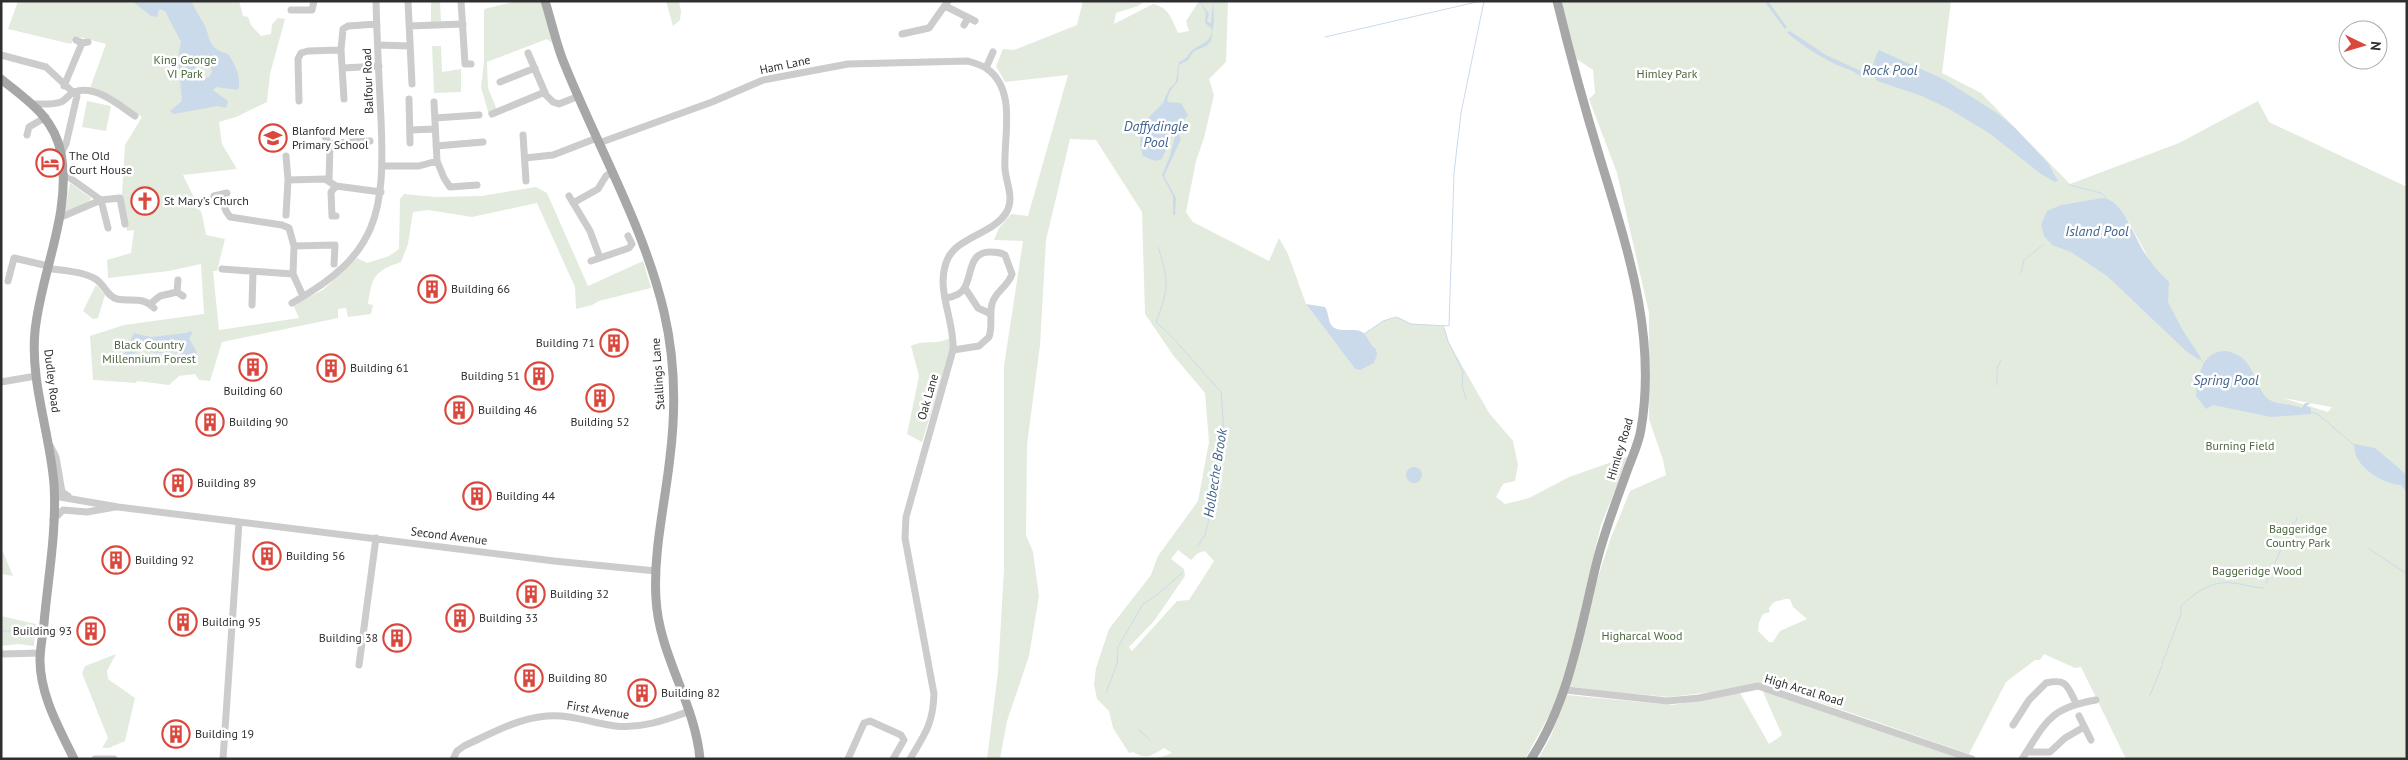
<svg xmlns="http://www.w3.org/2000/svg" width="2408" height="760" font-family="'PT Sans',sans-serif">
<style>
.green{fill:#e3ebde;fill-rule:evenodd}
.water{fill:#cbdaea;fill-rule:evenodd}
.lines{fill:none;stroke-linecap:round;stroke-linejoin:round}
.stream{stroke:#cbdaea;stroke-width:1}
.minor{stroke:#ccc;stroke-width:7}
.major{stroke:#a7a7a7;stroke-width:9}
.labels{text-anchor:middle;stroke-width:5;stroke-linejoin:round;paint-order:stroke}
.park-label{font-size:12px;fill:#4c683f;stroke:#fff}
.street-label{font-size:12px;fill:#2f2f2f;stroke:#fff}
.poi-label{font-size:12px;fill:#2f2f2f;stroke:#fff;text-anchor:start}
.water-label{font-size:14px;font-style:italic;fill:#42658c;stroke:#fff}
</style>
<rect width="100%" height="100%" fill="#fff"/>
<!-- green -->
<path class="green" d="M18,1H239L243,16L248,17L251,25L261,36L271,34L272,24L278,18L285,19L270,74L267,102L236,117L219,122L222,144L237,169L183,175L202,214L206,235L225,239L217,271H213L219,330L299,318L293,305L323,290L357,258L367,263L389,256L399,249L400,199L404,194L435,197L481,196L536,187L547,193L588,286L643,261L651,288L599,301L592,305L576,309L575,287L537,203L472,217L428,210L413,212L408,244L401,262C374,271 372,277 368,304L373,305L371,314L348,317L346,308L338,309V318L222,342L210,381L199,380L195,374L179,376L169,385L137,381L136,383L93,380L90,336L124,325L204,314L201,264L169,271L108,278L107,260L131,253L134,230L127,231L122,193L125,145L142,117L122,103L89,91L106,44L75,36L71,44L8,29Z
M431,1H440L441,22H431Z
M517,1H541L552,43L547,39L487,62L488,88L497,110L489,115L481,87L484,63V9Z
M666,1H679L681,11L680,20L673,26Z
M1083,1H1145L1138,6L1116,13L1114,24L1153,4C1169,7 1172,20 1178,33L1189,31L1186,21L1199,1H1228L1226,62L1209,79L1214,95L1204,138L1196,161L1186,212L1193,222L1269,261L1279,238L1288,254L1306,304L1355,369L1372,347L1364,334L1383,321L1398,317L1411,324L1444,326L1448,341L1489,413L1513,441L1518,465L1515,481L1503,484L1496,497L1505,504L1529,498L1569,477L1629,456L1601,525L1564,681L1552,710L1525,759H1155L1172,753L1164,748C1151,756 1146,760 1133,752L1129,753L1113,728L1109,711L1097,699L1094,684L1096,668L1109,629L1151,575L1158,556L1198,501L1209,442L1205,393L1173,355L1145,314L1142,212L1096,140L1070,139L1046,240L1040,345L1027,445L1026,535L1033,552L1039,596L1029,656L1007,721L1000,759H987L998,672L1004,569V366L1023,241L994,240L999,228L1011,214L1028,216L1068,75L1005,82L996,66L1003,49L1014,50L1077,25ZM1178,550L1191,560L1198,553L1205,551L1214,561L1189,600L1177,601L1132,651L1129,647L1154,621L1185,576L1184,569L1171,559Z
M1560,1H1951L1942,73L1981,93L2070,184L2179,143L2258,101L2269,122L2407,187V759H2126L2081,667L2075,668L2044,654L2040,660H2035L2006,682L1969,754L1782,689L1757,683L1712,692L1669,697L1569,688L1593,593L1610,540L1630,491L1666,475L1663,460L1649,419V313L1617,173L1589,99L1595,93L1593,70L1575,58ZM2108,203L2127,219L2149,259ZM2283,398L2331,407H2332L2328,412ZM1785,599H1790L1793,607L1807,619L1780,631L1773,642H1769L1758,631L1759,622L1763,614L1770,612L1769,608L1774,602Z
M432,46H441L442,72L461,69V92L434,93Z
M87,101L111,106L106,131L82,127Z
M70,183L91,198L88,203L67,211L65,210Z
M96,285L105,295L98,318L93,319L83,311Z
M951,337L950,352L922,442L907,434L919,376L911,346C924,339 937,346 951,337Z
M1,547L13,576L1,574Z
M1,616L36,624L34,646L18,644L1,646Z
M116,654L107,671L108,679L135,698L125,741L109,748H102L108,738L82,673L85,666Z
M1766,691L1963,759H1538L1550,738L1567,695L1672,705L1740,693L1769,744L1782,735L1763,692Z"/>
<!-- water -->
<path class="water" d="M132,1H192C194,9 199,15 203,22C212,39 206,48 228,54C235,64 242,78 238,90L216,87L213,90L228,101L226,108L218,106L174,114L170,111L182,101L178,58L181,42L165,11L159,9L157,17L151,16ZM202,62L211,68L212,72L209,77L198,79L194,64Z
M1200,1L1209,14L1207,21L1211,24L1213,1L1214,21L1211,41L1206,46L1194,51L1188,60L1179,65L1178,81L1170,91L1167,100L1168,102L1181,103L1188,115L1177,129L1181,139L1164,176L1176,198L1175,215H1173V196L1162,175L1170,156L1175,136H1172L1162,159L1155,161L1143,156L1140,145L1141,128L1146,120L1163,103L1169,89L1176,82L1179,62C1191,57 1186,54 1194,49C1204,42 1210,43 1212,29L1205,23L1206,13Z
M1764,1H1768L1787,27L1785,29Z
M1790,31L1826,55L1861,71L1862,78C1852,68 1843,69 1831,62C1815,54 1801,44 1787,33Z
M1879,50L1943,79L1997,113L2015,128L2048,163L2058,181L2055,182L2041,174L1989,133L1949,109L1922,96L1877,81C1870,71 1873,60 1879,50Z
M2103,198C2124,200 2135,240 2146,255C2153,266 2160,273 2169,282L2168,302L2182,329L2201,358L2199,360L2186,351L2107,276L2071,252L2052,245L2044,236L2041,225L2047,211L2061,205Z
M1306,304L1325,307C1329,313 1328,322 1332,326C1338,333 1353,328 1360,331C1367,333 1369,345 1376,349L1377,355L1374,363L1360,370L1355,369Z
M191,331L192,334L189,338L197,353L194,357L174,352L155,353L145,349L126,356L124,354L134,333L151,337L186,333Z
M2226,351C2255,357 2251,378 2265,396C2273,406 2291,403 2302,408L2305,403H2311L2306,406L2311,408V414L2271,417L2213,405L2206,409L2196,396C2198,376 2201,351 2226,351Z
M2355,444L2375,448L2407,475V492L2401,485C2385,484 2366,473 2357,458C2355,455 2355,450 2354,446Z
M1406 475a8 8 0 1 1 16 0a8 8 0 1 1-16 0Z"/>
<g class="lines">
<!-- stream -->
<path class="stream" d="M1325,37L1481,1
M2069,185L2101,193L2106,198
M1158,247C1169,281 1169,288 1156,322L1174,339L1221,392L1224,433L1219,465L1208,523L1205,535L1198,546
M2021,273L2024,260L2044,244
M1444,328L1448,341L1463,372L1462,386L1466,399
M1364,334L1383,321L1396,317L1411,324L1449,326L1454,173L1461,113L1484,1
M2200,359L2203,362
M1997,368L2001,360
M1997,370V385
M2312,412L2319,415L2354,445
M2285,540L2292,524L2297,520L2296,517
M2369,549L2407,574
M2266,583L2284,543
M1,631H15
M2162,664L2181,614V606C2195,593 2212,580 2233,583C2243,584 2255,588 2264,588
M1106,693L1117,664L1118,647L1143,604L1157,595L1182,573
M2150,695L2162,666
M1138,729L1149,739"/>
<!-- minor -->
<path class="minor" d="M408,1L412,84
M461,1L465,64H471
M945,6L975,21
M291,10H312L314,1
M964,25L968,18
M409,26L463,24
M902,34L929,28L948,1
M76,40L82,43L88,42
M378,45L410,46
M528,53L546,95L553,102L559,104L579,96
M1,55L46,67L77,96L66,144L61,153
M343,68L379,66
M986,68L993,52
M500,82L535,68
M64,86L82,43
M344,99L341,50L343,29L348,26L377,24
M409,99L410,143
M299,101L298,59L301,53L308,51L341,50
M33,104C42,104 53,105 61,102C66,100 69,94 74,92C95,84 119,105 135,116
M492,114L545,92
M435,118L479,115
M410,130L435,129
M27,135L29,127L46,117
M324,135L330,145L329,180
M523,135L526,181
M599,143L712,102L763,80L848,64L968,61C974,63 981,65 986,68C1018,90 1003,137 1005,169C1006,183 1015,198 1006,213C992,235 954,237 946,263C936,291 955,322 953,350L906,517L905,538L934,694C933,724 925,734 910,759
M330,145L334,143L370,141
M436,146L483,142
M286,156L288,180L286,215
M525,158L553,155L597,138
M437,161L444,178L450,187L477,185
M383,166H419L437,161L434,102
M63,173L101,200L120,198L125,224
M288,180L325,179L336,186L381,192
M220,195L226,211L230,217L282,225L289,228L294,246L293,274L303,296
M214,196L227,193
M569,196L590,231L600,258
M573,203L598,189L606,176L612,172
M336,216H332L331,192L336,186
M59,218L101,200L108,228
M294,246L335,245L334,264
M591,261L629,248L632,244L628,236
M47,268C62,271 84,271 97,280C104,285 108,297 117,299C131,302 143,296 154,308
M222,269L293,274
M178,280L177,292L183,296
M8,281L14,258L48,266
M965,288L978,308L991,314
M946,298C953,297 961,295 965,287C972,274 969,252 990,252C996,252 1000,252 1005,255L1012,274C1008,287 995,291 992,304C989,315 993,326 989,337L979,346L953,350
M292,303C379,255 385,212 381,119C379,80 377,41 376,1
M150,304L160,296L177,292
M252,305L253,272
M1,382L36,376
M51,447L56,457L62,492L68,496
M54,496L118,507L554,561L656,571
M53,520L63,510L87,512L115,507
M1,654L41,653
M359,665L376,538
M1565,690L1667,701L1699,698L1758,686L1972,759
M2079,716L2091,740
M2013,725L2029,700L2046,683C2067,678 2067,686 2076,703
M2027,752H2050L2065,738L2084,727
M95,759H114
M223,759L239,522
M453,759L457,751L464,746C490,734 518,718 547,716C571,714 592,723 615,726C642,729 665,720 690,711
M848,759L864,723L870,721L901,735L904,740L893,759
M2022,759C2046,722 2049,708 2096,700"/>
<!-- major -->
<path class="major" d="M545,1C551,20 555,39 562,58C595,142 643,223 664,312C675,359 676,409 670,457C665,504 653,552 656,599C659,655 695,703 700,759
M1,79C28,101 54,117 61,153C72,212 41,272 35,331C30,382 50,433 54,484C57,529 48,578 44,623C43,635 40,648 40,660C40,695 59,728 74,759
M1531,759C1569,701 1580,631 1596,565C1604,532 1616,502 1627,471C1632,457 1639,443 1641,429C1657,334 1627,248 1600,158C1584,106 1570,54 1557,1"/>
</g>
<!-- icons -->
<defs>
<g id="school-ring" transform="scale(1.4375)"><circle r="9.5" fill="#fff" stroke="#da473d" stroke-width="1.5"/><path d="M0-5L7-2L0 1L-7-2ZM-4 1L0 2.5L4 1V4Q0 6-4 4Z" fill="#da473d"/></g>
<g id="hotel-ring" transform="scale(1.4375)"><circle r="9.5" fill="#fff" stroke="#da473d" stroke-width="1.5"/><path d="M-6-4.5h1.5V1H6V5H4.5V3h-9V5H-6ZM-4 0a1.8 1.8 0 1 1 3.6 0ZM.5 0V-2.5h3Q6-2.5 6 0Z" fill="#da473d"/></g>
<g id="church-ring" transform="scale(1.4375)"><circle r="9.5" fill="#fff" stroke="#da473d" stroke-width="1.5"/><path d="M-1.2-6h2.4v3.5h3.3v2.4h-3.3V6h-2.4V-.1h-3.3v-2.4h3.3Z" fill="#da473d"/></g>
<g id="building-ring" transform="scale(1.4375)"><circle r="9.5" fill="#fff" stroke="#da473d" stroke-width="1.5"/><path d="M-4-6H4V6H1V3H-1V6H-4ZM-2.5-4.3h1.7v1.8h-1.7ZM.8-4.3h1.7v1.8H.8ZM-2.5-1h1.7V.8h-1.7ZM.8-1h1.7V.8H.8Z" fill="#da473d"/></g>
</defs>
<g fill-rule="evenodd">
<use href="#school-ring" x="273" y="138"/>
<use href="#hotel-ring" x="50" y="163"/>
<use href="#church-ring" x="145" y="201"/>
<use href="#building-ring" x="432" y="289"/>
<use href="#building-ring" x="614" y="343"/>
<use href="#building-ring" x="253" y="367"/>
<use href="#building-ring" x="331" y="368"/>
<use href="#building-ring" x="539" y="376"/>
<use href="#building-ring" x="600" y="398"/>
<use href="#building-ring" x="459" y="410"/>
<use href="#building-ring" x="210" y="422"/>
<use href="#building-ring" x="178" y="483"/>
<use href="#building-ring" x="477" y="496"/>
<use href="#building-ring" x="267" y="556"/>
<use href="#building-ring" x="116" y="560"/>
<use href="#building-ring" x="531" y="594"/>
<use href="#building-ring" x="460" y="618"/>
<use href="#building-ring" x="183" y="622"/>
<use href="#building-ring" x="91" y="631"/>
<use href="#building-ring" x="397" y="638"/>
<use href="#building-ring" x="529" y="678"/>
<use href="#building-ring" x="642" y="693"/>
<use href="#building-ring" x="176" y="734"/>
</g>
<g class="labels">
<!-- park labels -->
<g class="park-label">
<text x="185" y="64">King George<tspan x="185" dy="14">VI Park</tspan></text>
<text x="1667" y="78">Himley Park</text>
<text x="149" y="349">Black Country<tspan x="149" dy="14">Millennium Forest</tspan></text>
<text x="2240" y="450">Burning Field</text>
<text x="2298" y="533">Baggeridge<tspan x="2298" dy="14">Country Park</tspan></text>
<text x="2257" y="575">Baggeridge Wood</text>
<text x="1642" y="640">Higharcal Wood</text>
</g>
<!-- street labels -->
<g class="street-label">
<text transform="translate(785 65) rotate(-12)" y="4">Ham Lane</text>
<text transform="translate(368 81) rotate(-92)" y="4">Balfour Road</text>
<text transform="translate(658 374) rotate(-94)" y="4">Stallings Lane</text>
<text transform="translate(52 381) rotate(83)" y="4">Dudley Road</text>
<text transform="translate(928 397) rotate(-74)" y="4">Oak Lane</text>
<text transform="translate(1620 449) rotate(-73)" y="4">Himley Road</text>
<text transform="translate(449 536) rotate(7)" y="4">Second Avenue</text>
<text transform="translate(1804 690) rotate(17)" y="4">High Arcal Road</text>
<text transform="translate(598 710) rotate(9)" y="4">First Avenue</text>
</g>
<!-- poi labels -->
<g class="poi-label">
<text x="292" y="135">Blanford Mere<tspan x="292" dy="14">Primary School</tspan></text>
<text x="69" y="160">The Old<tspan x="69" dy="14">Court House</tspan></text>
<text x="164" y="205">St Mary's Church</text>
<text x="451" y="293">Building 66</text>
<text x="595" y="347" text-anchor="end">Building 71</text>
<text x="350" y="372">Building 61</text>
<text x="520" y="380" text-anchor="end">Building 51</text>
<text x="253" y="395" text-anchor="middle">Building 60</text>
<text x="478" y="414">Building 46</text>
<text x="229" y="426">Building 90</text>
<text x="600" y="426" text-anchor="middle">Building 52</text>
<text x="197" y="487">Building 89</text>
<text x="496" y="500">Building 44</text>
<text x="286" y="560">Building 56</text>
<text x="135" y="564">Building 92</text>
<text x="550" y="598">Building 32</text>
<text x="479" y="622">Building 33</text>
<text x="202" y="626">Building 95</text>
<text x="72" y="635" text-anchor="end">Building 93</text>
<text x="378" y="642" text-anchor="end">Building 38</text>
<text x="548" y="682">Building 80</text>
<text x="661" y="697">Building 82</text>
<text x="195" y="738">Building 19</text>
</g>
<!-- water labels -->
<g class="water-label">
<text x="1890" y="75">Rock Pool</text>
<text x="1156" y="131">Daffydingle<tspan x="1156" dy="16">Pool</tspan></text>
<text x="2097" y="236">Island Pool</text>
<text x="2226" y="385">Spring Pool</text>
<text transform="translate(1215 473) rotate(-81)" y="5">Holbeche Brook</text>
</g>
</g>
<!-- border -->
<rect width="2408" height="760" fill="none" stroke="#2f2f2f" stroke-width="5"/>
<!-- north arrow -->
<g transform="translate(2363 45) rotate(95)"><circle r="24" fill="#ffffff" stroke="#acacac"/>
<path d="M0-4L9 19L0 12L-9 19Z" fill="#da473d"/>
<text y="-8" font-size="14" font-weight="bold" text-anchor="middle" fill="#2f2f2f">N</text>
</g>
</svg>
